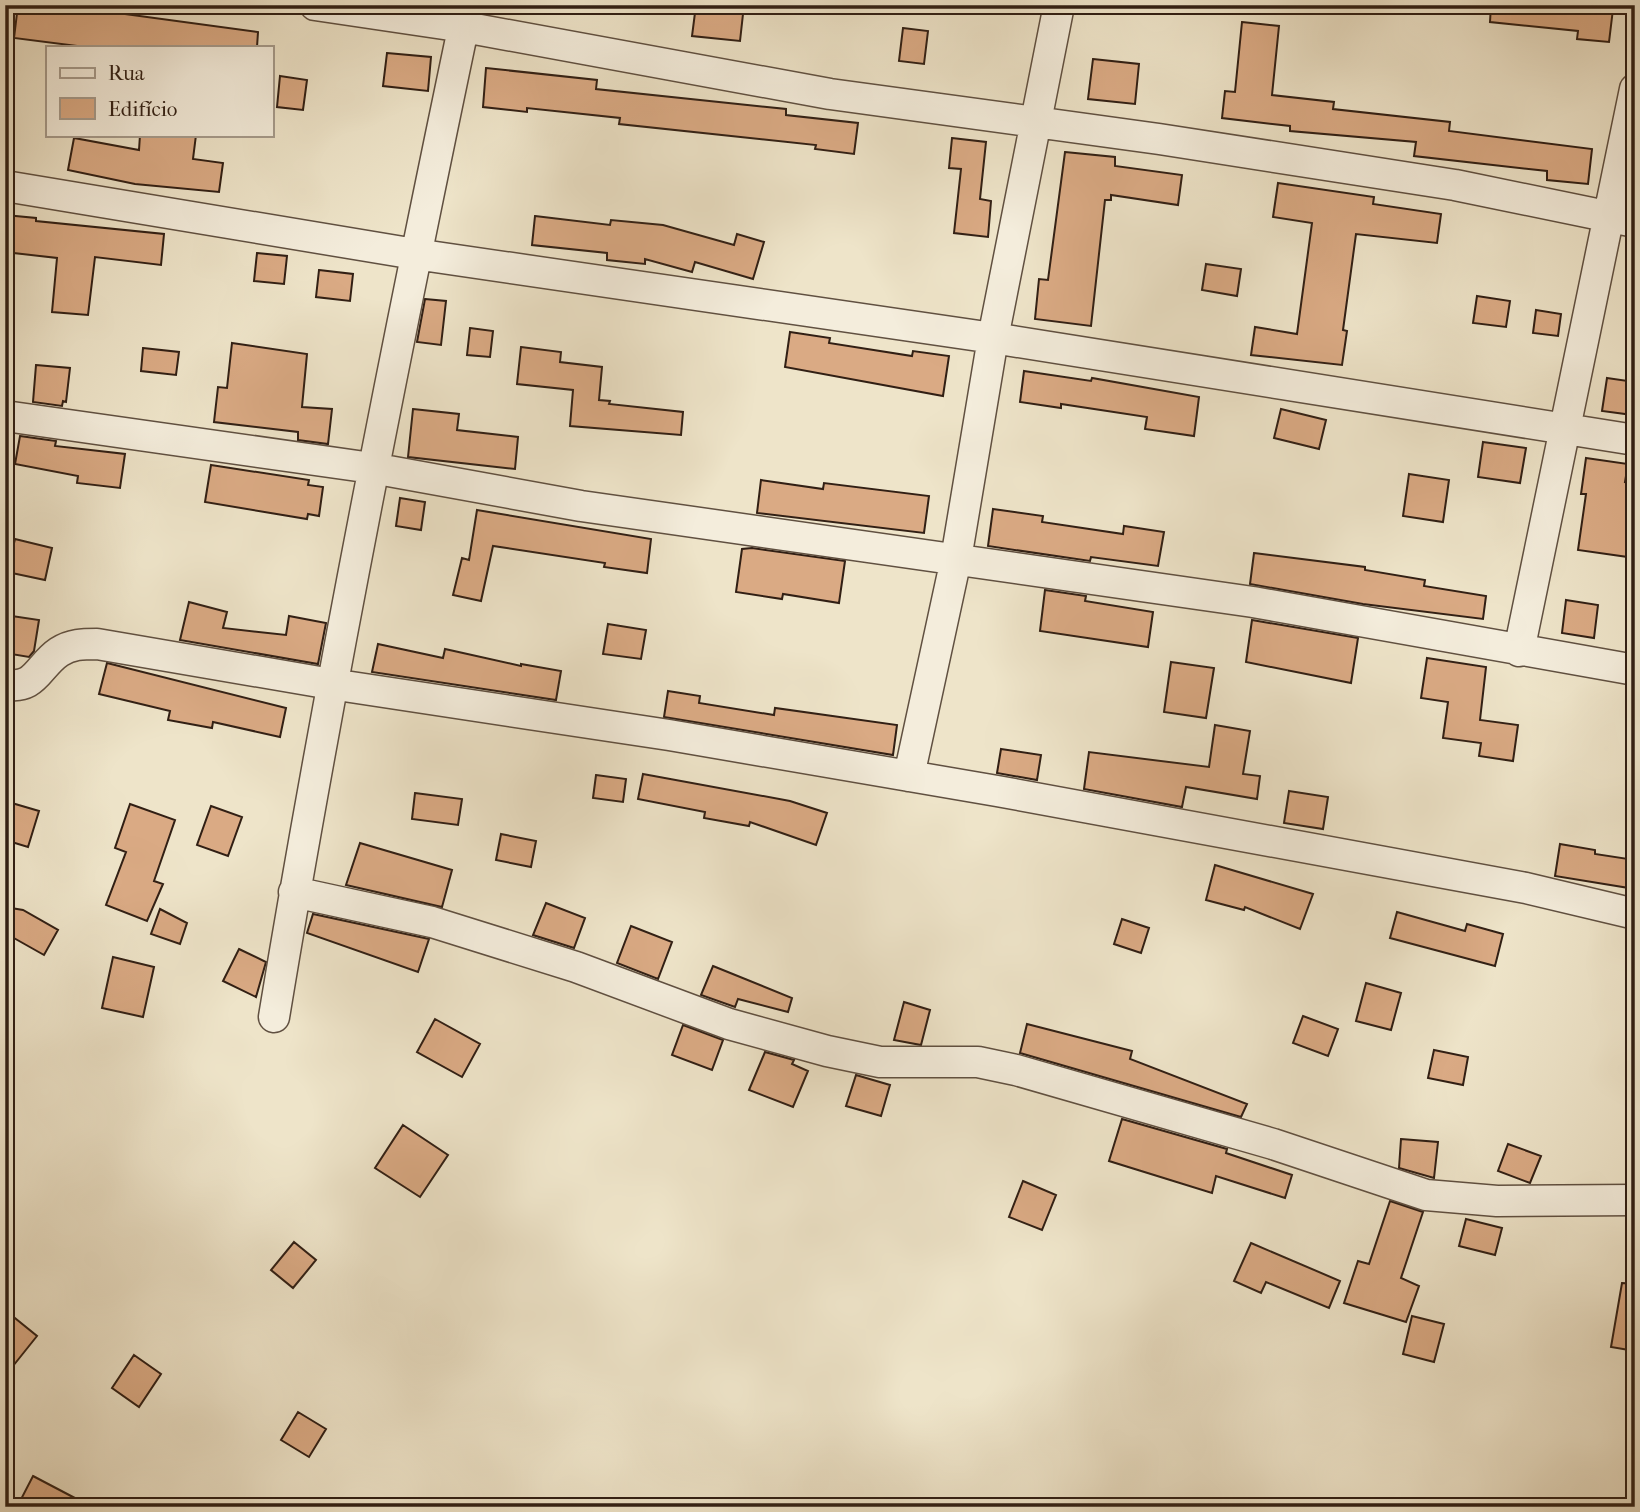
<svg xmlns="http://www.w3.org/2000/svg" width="1640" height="1512" font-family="'IM FELL French Canon',serif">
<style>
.building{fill:#daaa84;stroke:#311f14;stroke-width:2}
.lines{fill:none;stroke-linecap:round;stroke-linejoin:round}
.minor-casing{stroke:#605041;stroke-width:33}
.minor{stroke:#f4eddc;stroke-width:30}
</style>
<rect width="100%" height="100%" fill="#eee4c9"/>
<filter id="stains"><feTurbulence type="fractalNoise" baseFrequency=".00286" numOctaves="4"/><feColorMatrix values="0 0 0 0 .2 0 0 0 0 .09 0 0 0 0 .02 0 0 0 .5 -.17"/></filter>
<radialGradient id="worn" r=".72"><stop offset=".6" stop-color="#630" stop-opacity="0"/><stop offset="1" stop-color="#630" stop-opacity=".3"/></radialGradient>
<!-- building -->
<path class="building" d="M18,5L88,9L258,32L257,47H85L14,38Z
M696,5H744L740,41L692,36Z
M1491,5L1613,9L1609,42L1577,39L1578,31L1490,22Z
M1242,22L1279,26L1272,95L1334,102L1333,109L1450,122L1449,131L1592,149L1588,184L1547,180V171L1414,156L1416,142L1290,131V126L1222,118L1225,91L1235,92Z
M903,28L928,31L924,64L899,61Z
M387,53L431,57L428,91L383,86Z
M1093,59L1139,64L1135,104L1088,99Z
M486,68L597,80L596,89L786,109V115L858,123L854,154L815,149L816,145L619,124L620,118L527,108V112L483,107Z
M280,76L307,80L303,110L277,107Z
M140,135H196L193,159L223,163L219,192L135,184L68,170L74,138L139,150Z
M952,138L986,142L980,199L991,201L988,237L954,233L961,169L949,168Z
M1065,152L1115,157V166L1182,175L1178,205L1111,195V200H1105L1091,326L1035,319L1039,279L1048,280Z
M1278,183L1374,197L1373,204L1441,214L1437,243L1356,234L1343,330L1347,331L1342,365L1251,355L1255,327L1297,334L1312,223L1273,217Z
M5,215L36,218V221L164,234L161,265L95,257L88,315L52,312L57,258L5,252Z
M535,216L610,225L611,220L663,225L734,245L737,234L764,242L753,279L695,262L692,272L645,259V264L607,260V253L532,245Z
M257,253L287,256L284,284L254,281Z
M1206,264L1241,269L1237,296L1202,290Z
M319,270L353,274L350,301L316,297Z
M1477,296L1510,301L1506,327L1473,323Z
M425,299L446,301L441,345L417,342Z
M1536,310L1561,314L1558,336L1533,333Z
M470,328L493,331L490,357L467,355Z
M790,332L830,338L829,343L912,356L913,351L949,356L943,396L785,367Z
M232,343L307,354L302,407L332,409L328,444L298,440V432L214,422L218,387L227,388Z
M521,347L561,352L560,362L602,367L599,400L610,401L609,404L683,412L681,435L570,426L573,390L517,384Z
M143,348L179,352L176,375L141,371Z
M36,365L70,368L66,402L63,401L62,406L33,402Z
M1024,371L1091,381L1092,378L1199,397L1194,436L1145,429L1147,417L1061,404V408L1020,402Z
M1607,378L1635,382L1633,415L1602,411Z
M413,409L459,414L457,430L518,437L515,469L408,457Z
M1281,409L1326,420L1319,449L1274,438Z
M20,436L56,441L55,446L125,454L120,488L77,483L78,476L15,464Z
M1483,442L1526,448L1520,483L1478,477Z
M1586,458L1628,464L1625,482L1635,483V558L1578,550L1586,494H1581Z
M211,465L309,480L308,485L323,487L319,516L308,514L307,519L205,502Z
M1409,474L1449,480L1443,522L1403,516Z
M761,480L823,489L824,483L929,496L924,533L757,513Z
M400,498L425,502L421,530L396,526Z
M993,509L1043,516L1042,522L1123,534L1124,526L1164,532L1158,566L1091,557L1090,561L988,546Z
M477,510L651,539L647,573L604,567L605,563L493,546L481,601L453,595L462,558L469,560Z
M15,539L52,548L45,580L7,572Z
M752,548L845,561L839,603L783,594L782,599L736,592L742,549Z
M1254,553L1365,567V570L1425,580L1424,586L1486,596L1483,619L1363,604L1250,584Z
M1045,590L1086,596L1085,601L1153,612L1148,647L1040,631Z
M1566,600L1598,605L1594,638L1562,633Z
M189,602L227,612L223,628L286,635L289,616L326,623L318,664L180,640Z
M5,615L39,620L34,651L29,657L5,653Z
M1252,620L1358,638L1351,683L1246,662Z
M608,624L646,630L641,659L603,654Z
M378,644L443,658L445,649L521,666V664L561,671L556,700L372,672Z
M1427,658L1486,667L1480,720L1518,725L1513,761L1479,756L1481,743L1443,738L1448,702L1421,698Z
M1171,662L1214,668L1206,718L1164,712Z
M107,663L286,708L280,737L213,722L212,728L168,720L170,711L99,694Z
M668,691L700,696L699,703L774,715L775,708L897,725L893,755L664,717Z
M1215,725L1250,731L1243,774L1260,776L1257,799L1186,787L1182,807L1084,789L1089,752L1209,767Z
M1001,749L1041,755L1037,780L997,773Z
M643,774L790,801L827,813L816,845L750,822L749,826L704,818L705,812L638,799Z
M596,775L626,779L623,802L593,798Z
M1289,791L1328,797L1323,829L1284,823Z
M415,793L462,799L458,825L412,819Z
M5,801L39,811L28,847L5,840Z
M130,804L175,820L154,881L163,884L147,921L106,905L126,852L115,848Z
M211,806L242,817L228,856L197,845Z
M501,834L536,841L531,867L496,860Z
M360,843L452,870L442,907L346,885Z
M1560,844L1595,850V854L1635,860V889L1555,876Z
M1215,865L1313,894L1300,929L1245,907L1244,910L1206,900Z
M546,903L585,918L574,948L533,935Z
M5,907L23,910L58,930L44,955L5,933Z
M160,909L187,923L180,944L151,934Z
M1397,912L1465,931L1467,924L1503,934L1495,966L1390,938Z
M313,914L429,939L418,972L307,933Z
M1122,919L1149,928L1141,953L1114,944Z
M631,926L672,942L658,979L617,963Z
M239,949L266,962L256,997L223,981Z
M113,957L154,967L143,1017L102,1008Z
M713,966L792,998L788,1012L738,999L735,1007L701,995Z
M1366,983L1401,993L1391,1030L1356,1021Z
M904,1002L930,1010L921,1045L894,1040Z
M1303,1016L1338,1029L1328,1056L1293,1043Z
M435,1019L480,1044L462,1077L417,1052Z
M1027,1024L1132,1051L1130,1059L1247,1104L1241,1117L1020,1053Z
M683,1025L723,1040L712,1070L672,1055Z
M1434,1050L1468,1057L1463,1085L1428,1078Z
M765,1052L794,1060L792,1064L808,1071L793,1107L749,1090Z
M856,1075L890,1085L881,1116L846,1106Z
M1122,1119L1227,1149L1226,1153L1292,1175L1285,1198L1216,1176L1212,1193L1109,1161Z
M403,1125L448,1155L420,1197L375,1168Z
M1401,1139L1438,1142L1434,1178L1399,1168Z
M1508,1144L1541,1156L1530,1183L1498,1171Z
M1023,1181L1056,1195L1042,1230L1009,1217Z
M1390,1201L1423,1212L1401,1278L1419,1286L1406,1322L1344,1303L1358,1261L1369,1264Z
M1466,1219L1502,1228L1495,1255L1459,1246Z
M294,1242L316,1260L293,1288L271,1270Z
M1251,1243L1340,1281L1329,1308L1266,1282L1261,1293L1234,1281Z
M1622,1283L1635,1284V1351L1611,1347Z
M5,1310L37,1336L5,1376Z
M1412,1316L1444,1324L1434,1362L1403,1354Z
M134,1355L161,1374L139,1407L112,1388Z
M298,1412L326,1429L309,1457L281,1440Z
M33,1476L92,1507H17Z"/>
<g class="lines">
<!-- minor casing -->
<g class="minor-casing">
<path id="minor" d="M315,5L464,27L830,94L1159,139L1455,185L1635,222
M5,186L415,254L993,338L1635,440
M5,416L372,468L581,506L1253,602L1635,670
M1519,651L1635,89
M5,684C35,691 38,666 59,652C71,644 83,644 97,644L331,684L669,735L997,791L1526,888L1635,914
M909,776L956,559L993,338L1059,5
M294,892L432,922L576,967L729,1024L827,1051L880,1062H978L1016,1070L1273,1144L1426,1195L1497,1201L1635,1200
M274,1017C330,678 397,342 468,5"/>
</g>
<!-- minor -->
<use href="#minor" class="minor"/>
</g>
<!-- margin -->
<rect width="1640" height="1512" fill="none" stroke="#eee4c9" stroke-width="28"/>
<rect x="7" y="7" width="1626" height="1498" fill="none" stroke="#311f14" stroke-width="3.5"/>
<rect x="14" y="14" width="1612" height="1484" fill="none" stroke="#311f14" stroke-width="2"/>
<!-- legend -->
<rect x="46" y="46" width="228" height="91" fill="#f4eddc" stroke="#a69b8c" stroke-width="2"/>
<rect x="60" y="68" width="35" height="10" fill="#f4eddc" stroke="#a69b8c" stroke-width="2"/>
<text x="108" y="80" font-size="21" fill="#311f14">Rua</text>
<rect x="60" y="98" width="35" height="21" fill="#daaa84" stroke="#a69b8c" stroke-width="2"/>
<text x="108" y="116" font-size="21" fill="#311f14">Edifício</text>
<rect width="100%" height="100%" filter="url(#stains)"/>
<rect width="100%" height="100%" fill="url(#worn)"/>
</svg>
